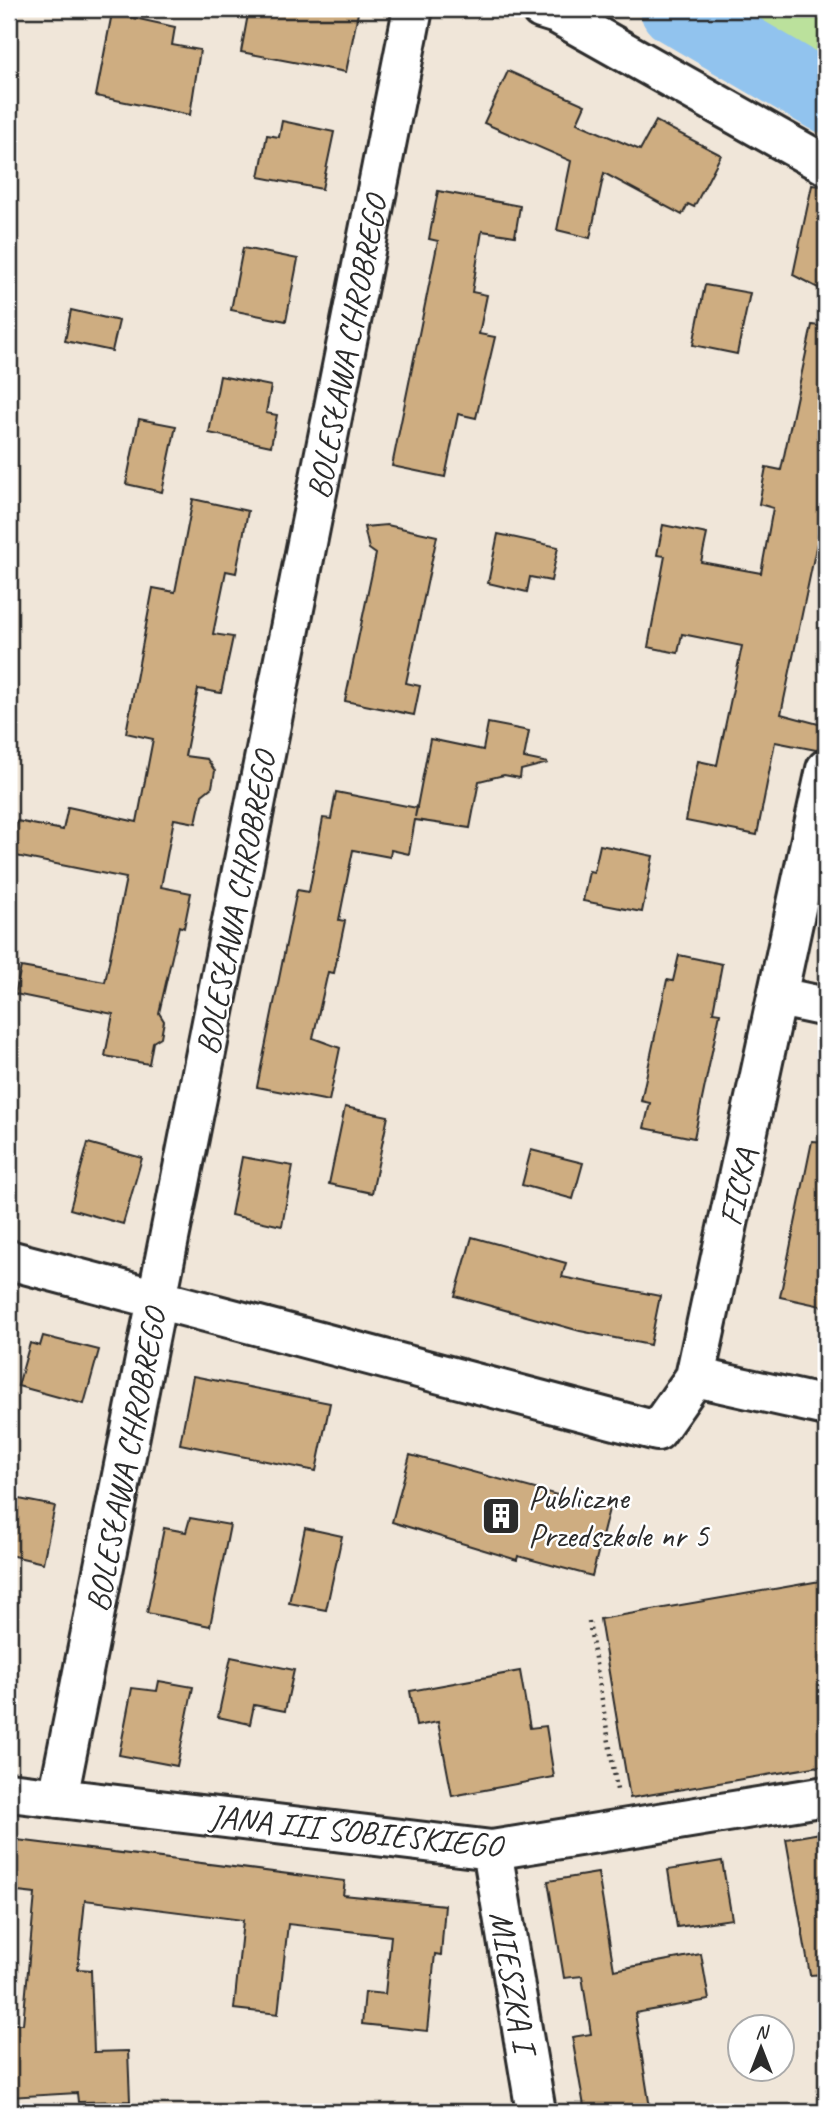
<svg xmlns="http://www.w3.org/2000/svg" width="835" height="2121" font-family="Caveat,sans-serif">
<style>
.green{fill:#bbe19c;stroke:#738664;stroke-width:2}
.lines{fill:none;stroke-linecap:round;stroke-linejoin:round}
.river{stroke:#91c3ee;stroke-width:70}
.building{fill:#cead81;stroke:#2b2b2b;stroke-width:2}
.street-casing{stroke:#2b2b2b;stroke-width:44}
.path{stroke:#2b2b2b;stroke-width:4.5;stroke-dasharray:2 5;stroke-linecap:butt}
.street{stroke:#fff;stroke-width:38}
.labels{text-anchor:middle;stroke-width:5;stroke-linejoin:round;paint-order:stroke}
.street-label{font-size:33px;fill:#2b2b2b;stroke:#fff}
.poi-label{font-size:33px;fill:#2b2b2b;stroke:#fff;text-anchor:start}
</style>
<rect width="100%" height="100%" fill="#f0e6d9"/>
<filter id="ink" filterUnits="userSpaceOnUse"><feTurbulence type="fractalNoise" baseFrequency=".0143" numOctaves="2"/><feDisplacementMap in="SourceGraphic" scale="14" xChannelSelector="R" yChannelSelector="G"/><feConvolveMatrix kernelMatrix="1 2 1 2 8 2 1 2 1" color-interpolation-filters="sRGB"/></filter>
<g filter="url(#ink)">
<!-- green -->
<path class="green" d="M693,9H790L826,16V87Z"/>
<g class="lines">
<!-- river -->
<path class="river" d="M675,9L826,98"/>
</g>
<!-- building -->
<path class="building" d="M249,9H338L358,13L346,72L241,52Z
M112,13L175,27L172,45L200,50L190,115L96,96Z
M508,71L585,105L577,123L640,150L656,121L721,155L694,207L688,204L682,215L604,173L590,238L557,230L571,161L484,123Z
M282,121L334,132L322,189L259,177L267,135L279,137Z
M812,185L826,187V292L793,275Z
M438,191L520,206L515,236L482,231L472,292L487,295L479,334L495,337L476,418L458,414L445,477L392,466L438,241L429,239Z
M243,248L298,259L286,321L231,310Z
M705,285L750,293L737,354L693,345Z
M71,310L119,321L112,351L65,341Z
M812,325L826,327V500L781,714L826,726V748L816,750L775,742L757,835L686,821L698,761L717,765L742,646L682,634L678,653L648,647L665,556L657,555L663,525L707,534L701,562L761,573L773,508L759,504L766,467L781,470Z
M220,376L271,386L266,413L277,415L271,446L209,433Z
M139,419L176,426L162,492L126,484Z
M193,499L248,511L236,573L226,571L213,634L233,637L221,693L198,689L185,756L207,759L215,771L212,787L202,795L196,823L174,819L161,887L191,893L184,928L179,926L159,1013L164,1021L161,1037L153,1042L149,1064L105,1056L113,1014L15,994L21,967L105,982L126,878L11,855L17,821L63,830L68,807L137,822L153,739L126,733L153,588L175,592Z
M387,525L437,536L406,683L420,686L414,715L345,701L376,554L369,549L364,527Z
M498,534L558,547L551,581L530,577L527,592L488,583Z
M488,723L529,731L524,758L548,763L521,770L520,778L504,775L479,781L470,828L415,820L409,854L391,850L390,857L353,850L339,920L345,921L334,973L328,972L313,1038L340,1048L329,1101L257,1087L297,890L309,892L323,818L331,819L336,792L417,808L415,817L430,739L483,750Z
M600,845L653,856L642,912L583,901L589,871L594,872Z
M679,955L722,964L713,1012L720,1013L694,1138L644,1128L650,1103L641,1101L667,980L673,981Z
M345,1107L388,1116L372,1193L329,1184Z
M812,1141L826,1142V1307L780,1297Z
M88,1143L142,1158L123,1224L70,1209Z
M531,1150L583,1163L573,1199L522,1185Z
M242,1157L293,1166L282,1226L231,1215Z
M472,1237L566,1263L562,1277L660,1296L650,1345L580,1331L455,1296Z
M43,1336L99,1350L84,1404L18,1386L30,1343L40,1346Z
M193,1376L330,1403L316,1471L180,1444Z
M410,1455L609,1509L592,1576L518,1556L517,1560L392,1522Z
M9,1497L55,1506L43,1563L9,1555Z
M190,1518L230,1525L210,1626L147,1613L164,1528L186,1532Z
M305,1528L342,1536L326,1610L289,1603Z
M826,1580V1765L630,1798L600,1619Z
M231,1657L294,1670L285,1711L254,1705L250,1724L218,1717Z
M520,1671L530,1728L546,1726L554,1777L452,1796L438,1722L416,1726L410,1691Z
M159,1681L193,1687L177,1766L119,1755L132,1688L157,1691Z
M826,1832V1974L810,1975L786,1839Z
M9,1839L345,1881L343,1895L445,1905L441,1955L435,1954L427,2031L362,2024L365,1992L385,1994L391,1936L288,1924L278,2014L234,2009L243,1920L85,1900L78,1969L91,1970L94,2052L128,2051L130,2101L78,2102L77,2093L9,2097V2024H23L35,1894L9,1891Z
M722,1861L732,1919L677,1927L668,1870Z
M598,1873L614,1970L701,1954L709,2000L635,2013L650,2108L625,2112H585L572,2037L591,2034L582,1976L564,1978L548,1881Z"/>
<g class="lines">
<!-- street casing -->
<g class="street-casing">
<path id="street" d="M541,9L557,14L826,165
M779,997L826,1007
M9,1260L657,1431L695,1377L826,1406
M695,1377L826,769
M9,1792L492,1850L826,1796
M58,1798L413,9
M492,1850L536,2112"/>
</g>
<!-- path -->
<path class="path" d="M589,1622L617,1790"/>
<!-- street -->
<use href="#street" class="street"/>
</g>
</g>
<!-- icons -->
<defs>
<g id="building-square" transform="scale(2.0125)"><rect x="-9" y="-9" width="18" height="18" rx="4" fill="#2b2b2b" stroke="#fff"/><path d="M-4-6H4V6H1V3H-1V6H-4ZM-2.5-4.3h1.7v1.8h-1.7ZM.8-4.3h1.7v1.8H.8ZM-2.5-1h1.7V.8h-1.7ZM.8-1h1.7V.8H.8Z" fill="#fff"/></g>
</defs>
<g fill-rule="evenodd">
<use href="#building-square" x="501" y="1516"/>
</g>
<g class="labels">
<!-- street labels -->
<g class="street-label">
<text transform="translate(346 347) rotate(-79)" y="12">BOLESŁAWA CHROBREGO</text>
<text transform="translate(235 903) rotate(-79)" y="12">BOLESŁAWA CHROBREGO</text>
<text transform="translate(737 1187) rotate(-77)" y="12">FICKA</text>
<text transform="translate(125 1460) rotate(-79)" y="12">BOLESŁAWA CHROBREGO</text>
<text transform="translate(356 1830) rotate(6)" y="12">JANA III SOBIESKIEGO</text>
<text transform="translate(514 1981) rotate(80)" y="12">MIESZKA I</text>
</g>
<!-- poi labels -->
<g class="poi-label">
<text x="528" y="1509">Publiczne<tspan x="528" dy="38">Przedszkole nr 5</tspan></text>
</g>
</g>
<!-- margin -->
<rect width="835" height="2121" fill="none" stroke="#fff" stroke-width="35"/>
<rect x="18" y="18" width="800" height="2086" fill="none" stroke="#2b2b2b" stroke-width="2.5" filter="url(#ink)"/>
<!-- north arrow -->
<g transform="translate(761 2048)"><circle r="33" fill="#ffffff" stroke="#aaaaaa" stroke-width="2"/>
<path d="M0-5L12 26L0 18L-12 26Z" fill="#2b2b2b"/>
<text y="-10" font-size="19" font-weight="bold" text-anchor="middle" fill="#2b2b2b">N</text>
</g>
</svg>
